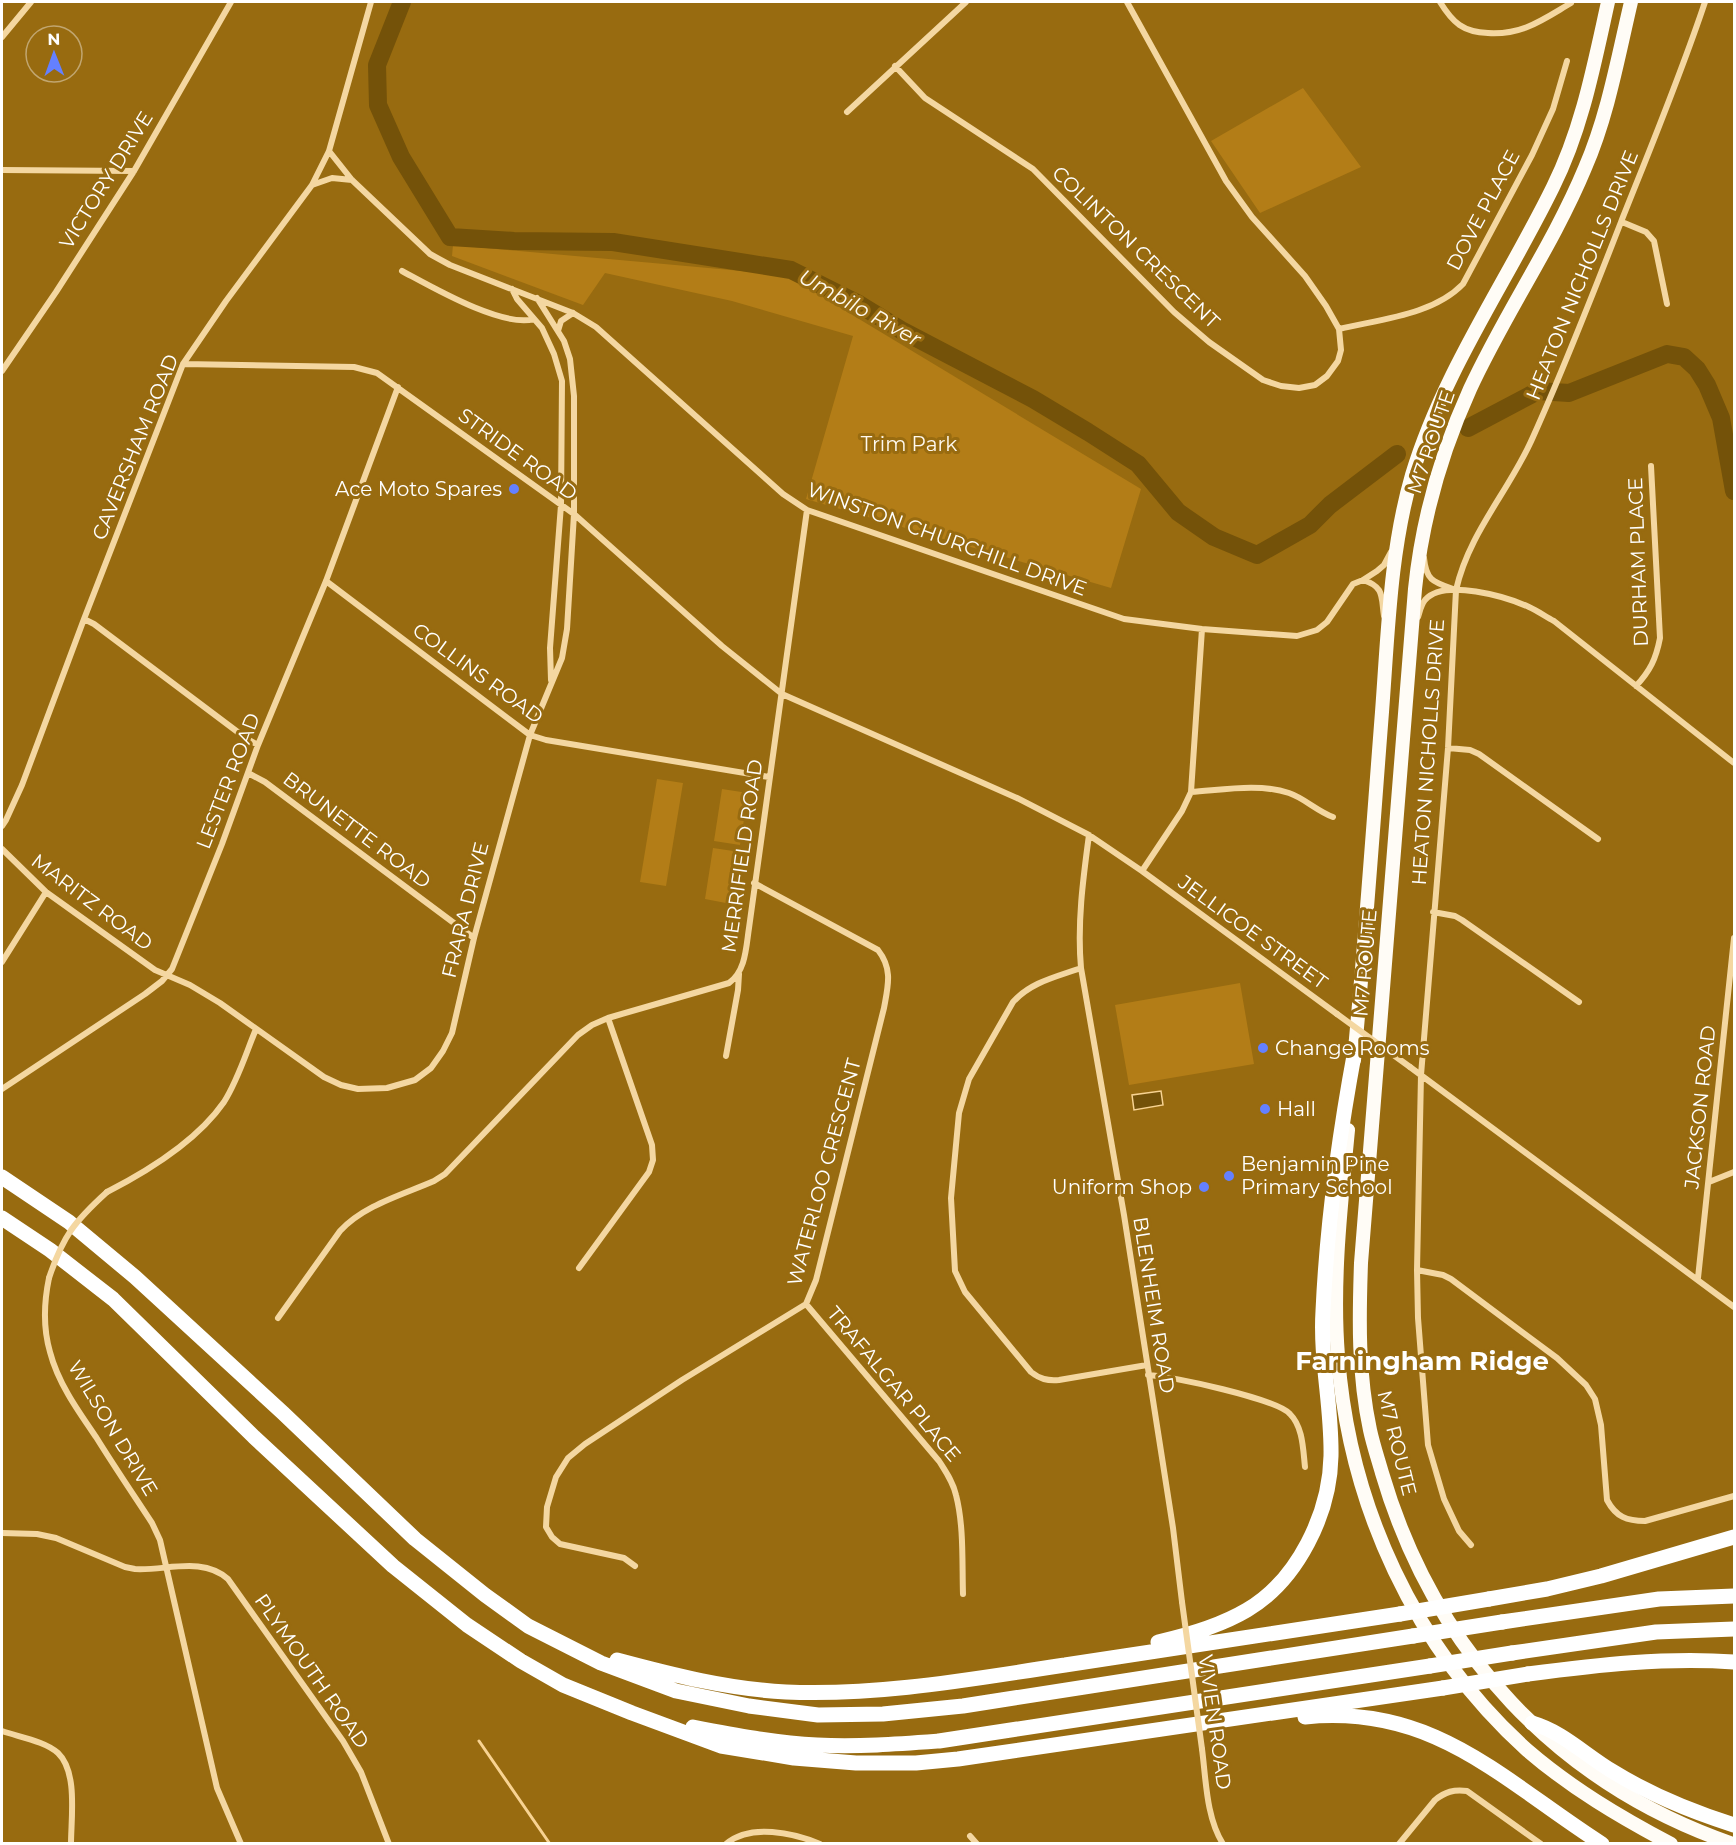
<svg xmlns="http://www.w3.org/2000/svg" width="1736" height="1845" font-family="Montserrat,sans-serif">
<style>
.green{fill:#b37d17}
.water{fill:#745209;stroke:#f8d392;stroke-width:1.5}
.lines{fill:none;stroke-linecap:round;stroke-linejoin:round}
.stream{stroke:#f8d392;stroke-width:3}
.river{stroke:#745209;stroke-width:18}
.minor{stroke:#f4d7a1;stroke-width:6}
.trunk{stroke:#fffcf6;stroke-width:14}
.motorway{stroke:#fff;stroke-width:15}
.minor-bridge{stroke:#f4d7a1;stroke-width:6}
.motorway-bridge{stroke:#fff;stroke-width:15}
.poi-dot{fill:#6480ff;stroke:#986b10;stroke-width:2}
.labels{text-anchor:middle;stroke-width:6;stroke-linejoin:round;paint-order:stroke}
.street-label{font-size:20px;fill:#fff;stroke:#986b10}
.park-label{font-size:20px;fill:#fff9ef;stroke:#986b10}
.poi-label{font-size:20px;fill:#fff;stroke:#986b10;text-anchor:start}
.water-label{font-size:21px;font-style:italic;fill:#fef9ef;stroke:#986b10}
.district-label{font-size:26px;font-weight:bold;fill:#fff;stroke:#986b10}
</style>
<rect width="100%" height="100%" fill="#986b10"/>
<!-- green -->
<path class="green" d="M1303,88L1361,167L1260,213L1211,141Z
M453,245L786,275L1141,489L1111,588L806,499L853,336L732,301L605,273L583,305L452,256Z
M657,779L683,783L666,886L640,882Z
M722,789L748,793L740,845L714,841Z
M713,848L740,852L731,904L705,899Z
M1240,983L1254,1064L1129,1085L1115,1005Z"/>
<!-- water -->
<path class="water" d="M1161,1091L1163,1105L1134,1110L1132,1095Z"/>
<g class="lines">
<!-- stream -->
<path class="stream" d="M479,1741L550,1844"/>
<!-- river -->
<path class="river" d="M402,2L377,65L378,105L401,157L450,237L514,241L613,242L791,270L857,303L901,330L1033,399L1088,432L1138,464L1178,512L1214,537L1257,555L1310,525L1330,505L1397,454
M1468,428L1538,391L1569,393L1667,354L1684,357L1697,369L1707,385L1721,418L1734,491"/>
<!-- minor -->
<path class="minor" d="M1440,2C1453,23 1463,32 1488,33C1523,35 1542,20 1571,3
M2,37L31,2
M895,66L925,98L1033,169L1174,312L1209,342L1263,380L1281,386L1299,388L1315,385L1327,376L1338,361L1341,350L1339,329L1326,306L1305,276L1252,217L1226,181L1127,2
M847,112L966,2
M329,151L352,180L430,254L450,265L573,313L596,327L783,494L807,510L1124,619L1202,629L1297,636L1317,630L1327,622L1353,584L1363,580L1377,571L1384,565L1391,552
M2,170L134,171
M312,185L332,178L352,180
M1622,222L1646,232L1654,241L1667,304
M402,271C432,287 502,328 534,319
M512,289L517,299L542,328L554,354L562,381L561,505L550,648L551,680
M1339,329C1381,319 1433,315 1463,284L1532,155L1553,109L1567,61
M558,331L561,321L573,313
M183,364L354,367L377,373L574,514L722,646L782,694L1017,798L1089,835L1142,871L1337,1014
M2,371L56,292L134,171L231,2
M1424,558C1426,580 1433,582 1453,589
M1363,580C1385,587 1381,597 1384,616
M326,581L530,735L546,740L769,777
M1418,617C1420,611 1421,605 1425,600C1444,578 1507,597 1529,607C1538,611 1546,617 1554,621L1734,763
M84,619L94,624L247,739L258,745
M1636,686C1650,671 1656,659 1660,638L1651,466
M1448,748L1470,750L1479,754L1598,839
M248,773L265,782L474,938
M1191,792C1222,790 1259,783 1289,793C1304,798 1317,811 1333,817
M2,826L6,820L22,785L84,619L183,364L226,301L312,185L329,151L371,2
M1089,835C1083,879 1077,924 1081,968L1124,1215L1173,1528L1182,1602
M2,849L46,892L155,970L190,985L220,1003L324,1077L341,1085L358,1089L387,1088L415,1080L431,1068L443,1051L452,1033L474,938L530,735L562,658L567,629L574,514V396L570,359L564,341L537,298
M1142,871L1182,811L1191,792L1202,629
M1433,912L1455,916L1462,920L1579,1002
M2,962L46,892
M1081,968C1056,977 1031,982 1013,1002L969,1079L959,1113L951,1198L955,1271L965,1292L1031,1372C1040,1379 1047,1381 1059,1380L1147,1365
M726,1056L738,990L739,974
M1410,1067L1734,1307
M2,1089L145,994L162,981L172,969L222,844L258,745L326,581L398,387
M1709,1182L1734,1172
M107,1192C148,1171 197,1141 224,1102C238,1080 246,1053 256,1029
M579,1268L649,1172L653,1160L652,1145L608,1018
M1417,1270L1443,1275L1451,1279L1557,1358L1586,1385L1595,1399L1601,1425L1607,1500C1616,1517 1627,1521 1645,1521L1734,1496
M49,1278C44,1302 43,1328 50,1352C58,1383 78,1411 96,1437C114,1466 133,1494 152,1523L160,1540L217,1788L241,1844
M1698,1278L1734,938
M806,1304L939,1461C946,1472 953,1482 956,1495C964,1526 962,1562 963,1594
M278,1318L340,1231C364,1205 402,1195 434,1181L445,1174L578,1035L592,1025L608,1018L729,983C746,971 746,947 749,928L807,510
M1148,1375C1171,1376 1277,1399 1290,1414C1303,1427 1303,1449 1305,1467
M2,1533L37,1534L56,1538L125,1567L135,1569C166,1571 202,1556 228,1579L343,1741L361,1772L389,1844
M1471,1545L1459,1531L1444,1499L1428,1445L1418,1318L1417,1270L1421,1075L1448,748L1456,590C1469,532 1510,490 1533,437C1565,366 1593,294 1621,222C1650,149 1680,77 1705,2
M635,1566L624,1558L560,1544L552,1537L546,1527L547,1507L556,1477L568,1458L585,1444L682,1380L806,1304L816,1280L884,1008C888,986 893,969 878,950L754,883
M2,1731C19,1737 45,1741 58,1753C78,1772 71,1818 71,1844
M1202,1749C1206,1779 1206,1817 1223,1844
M970,1836L977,1844
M726,1844C750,1823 794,1833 820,1844
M1399,1844L1435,1800C1445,1792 1454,1789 1467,1791L1541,1844"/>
<!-- trunk -->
<path class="trunk" d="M1631,2C1618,57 1608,115 1585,168C1553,245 1505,313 1470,389C1441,453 1422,520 1415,589L1361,1263C1359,1319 1358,1374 1370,1430C1373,1444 1378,1459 1382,1473C1434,1650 1558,1784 1733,1844
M1354,1060C1365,944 1373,828 1382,712C1388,633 1390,551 1412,475C1443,372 1506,283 1553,187C1582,129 1594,65 1608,2
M1348,1130C1341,1204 1332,1281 1338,1356C1349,1505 1415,1649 1527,1750C1571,1788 1620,1817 1671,1844"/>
<!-- motorway -->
<path class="motorway" d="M2,1177L69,1222L135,1277L283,1413L415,1539L485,1595L528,1626L601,1663L676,1691L749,1706L818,1715L883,1714L963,1706L1413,1636
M2,1218L50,1250L113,1299L254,1437L393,1566L467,1625L521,1661L563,1685L632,1713L721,1746L794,1758L856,1763H916L958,1759L1443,1688
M1489,1599L1547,1589L1601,1576L1734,1537
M1502,1622L1659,1599L1734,1596
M1158,1642C1189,1635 1220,1626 1247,1610C1298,1580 1330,1513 1331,1456C1332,1407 1320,1360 1323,1311C1327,1223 1339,1136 1355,1050
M1512,1653L1656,1632L1734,1629
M617,1660C673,1675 728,1689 786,1692C880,1696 972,1679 1065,1665C1177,1648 1289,1631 1400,1614
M1528,1674C1597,1665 1665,1657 1734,1662
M1305,1717C1434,1704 1502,1780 1602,1844
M1532,1723C1563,1732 1585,1755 1612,1771C1649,1794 1693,1812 1734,1825
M693,1727C734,1735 775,1743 817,1745C858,1747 898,1744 939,1741L1430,1666"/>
<!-- minor-bridge -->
<path class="minor-bridge" d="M1337,1014L1410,1067
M49,1278C63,1236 74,1222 107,1192
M1182,1602L1202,1749"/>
<!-- motorway-bridge -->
<path class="motorway-bridge" d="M1400,1614L1489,1599
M1413,1636L1502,1622
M1430,1666L1512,1653
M1443,1688L1528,1674"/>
</g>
<!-- markers -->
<g class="poi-dot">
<circle cx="514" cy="489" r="6"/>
<circle cx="1263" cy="1048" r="6"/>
<circle cx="1265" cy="1109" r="6"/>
<circle cx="1229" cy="1176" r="6"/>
<circle cx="1204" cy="1187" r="6"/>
</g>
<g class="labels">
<!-- street labels -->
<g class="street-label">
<text transform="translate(106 180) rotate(-58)" y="7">VICTORY DRIVE</text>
<text transform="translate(1483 210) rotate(-62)" y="7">DOVE PLACE</text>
<text transform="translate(1136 247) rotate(44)" y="7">COLINTON CRESCENT</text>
<text transform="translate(1582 275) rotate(-68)" y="7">HEATON NICHOLLS DRIVE</text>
<text transform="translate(1431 442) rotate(-71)" y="7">M7 ROUTE</text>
<text transform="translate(135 447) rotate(-68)" y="7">CAVERSHAM ROAD</text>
<text transform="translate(518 454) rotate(36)" y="7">STRIDE ROAD</text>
<text transform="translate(947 539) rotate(20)" y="7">WINSTON CHURCHILL DRIVE</text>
<text transform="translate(1638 562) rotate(-92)" y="7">DURHAM PLACE</text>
<text transform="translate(478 673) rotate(36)" y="7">COLLINS ROAD</text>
<text transform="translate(1428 752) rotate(-86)" y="7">HEATON NICHOLLS DRIVE</text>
<text transform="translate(228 781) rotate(-69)" y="7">LESTER ROAD</text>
<text transform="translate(357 830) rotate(37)" y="7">BRUNETTE ROAD</text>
<text transform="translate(742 856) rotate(-82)" y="7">MERRIFIELD ROAD</text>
<text transform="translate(92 902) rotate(37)" y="7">MARITZ ROAD</text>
<text transform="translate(465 910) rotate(-76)" y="7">FRARA DRIVE</text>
<text transform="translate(1253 932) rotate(36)" y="7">JELLICOE STREET</text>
<text transform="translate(1365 963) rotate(-85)" y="7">M7 ROUTE</text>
<text transform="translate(1700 1107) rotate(-84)" y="7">JACKSON ROAD</text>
<text transform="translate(824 1172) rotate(-75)" y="7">WATERLOO CRESCENT</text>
<text transform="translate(1154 1305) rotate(81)" y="7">BLENHEIM ROAD</text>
<text transform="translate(894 1384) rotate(50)" y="7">TRAFALGAR PLACE</text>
<text transform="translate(113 1428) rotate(59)" y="7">WILSON DRIVE</text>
<text transform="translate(1397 1443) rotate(76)" y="7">M7 ROUTE</text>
<text transform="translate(312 1671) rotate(55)" y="7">PLYMOUTH ROAD</text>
<text transform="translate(1215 1722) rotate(82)" y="7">VIVIEN ROAD</text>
</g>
<!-- park labels -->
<g class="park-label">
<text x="909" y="451">Trim Park</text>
</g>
<!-- poi labels -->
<g class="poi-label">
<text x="502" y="496" text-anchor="end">Ace Moto Spares</text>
<text x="1275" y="1055">Change Rooms</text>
<text x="1277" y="1116">Hall</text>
<text x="1241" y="1171">Benjamin Pine<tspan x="1241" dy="23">Primary School</tspan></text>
<text x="1192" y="1194" text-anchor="end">Uniform Shop</text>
</g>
<!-- water labels -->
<g class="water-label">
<text transform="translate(860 308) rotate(29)" y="7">Umbilo River</text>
</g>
<!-- district labels -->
<g class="district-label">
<text x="1422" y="1370">Farningham Ridge</text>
</g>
</g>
<!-- border -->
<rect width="1736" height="1845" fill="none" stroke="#ffffff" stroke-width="6"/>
<!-- north arrow -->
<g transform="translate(54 54) rotate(359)"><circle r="28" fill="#986b10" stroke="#c1a670" stroke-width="1.5"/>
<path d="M0-4.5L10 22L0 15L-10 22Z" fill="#6480ff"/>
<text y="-9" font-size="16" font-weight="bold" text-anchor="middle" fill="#ffffff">N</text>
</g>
</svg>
